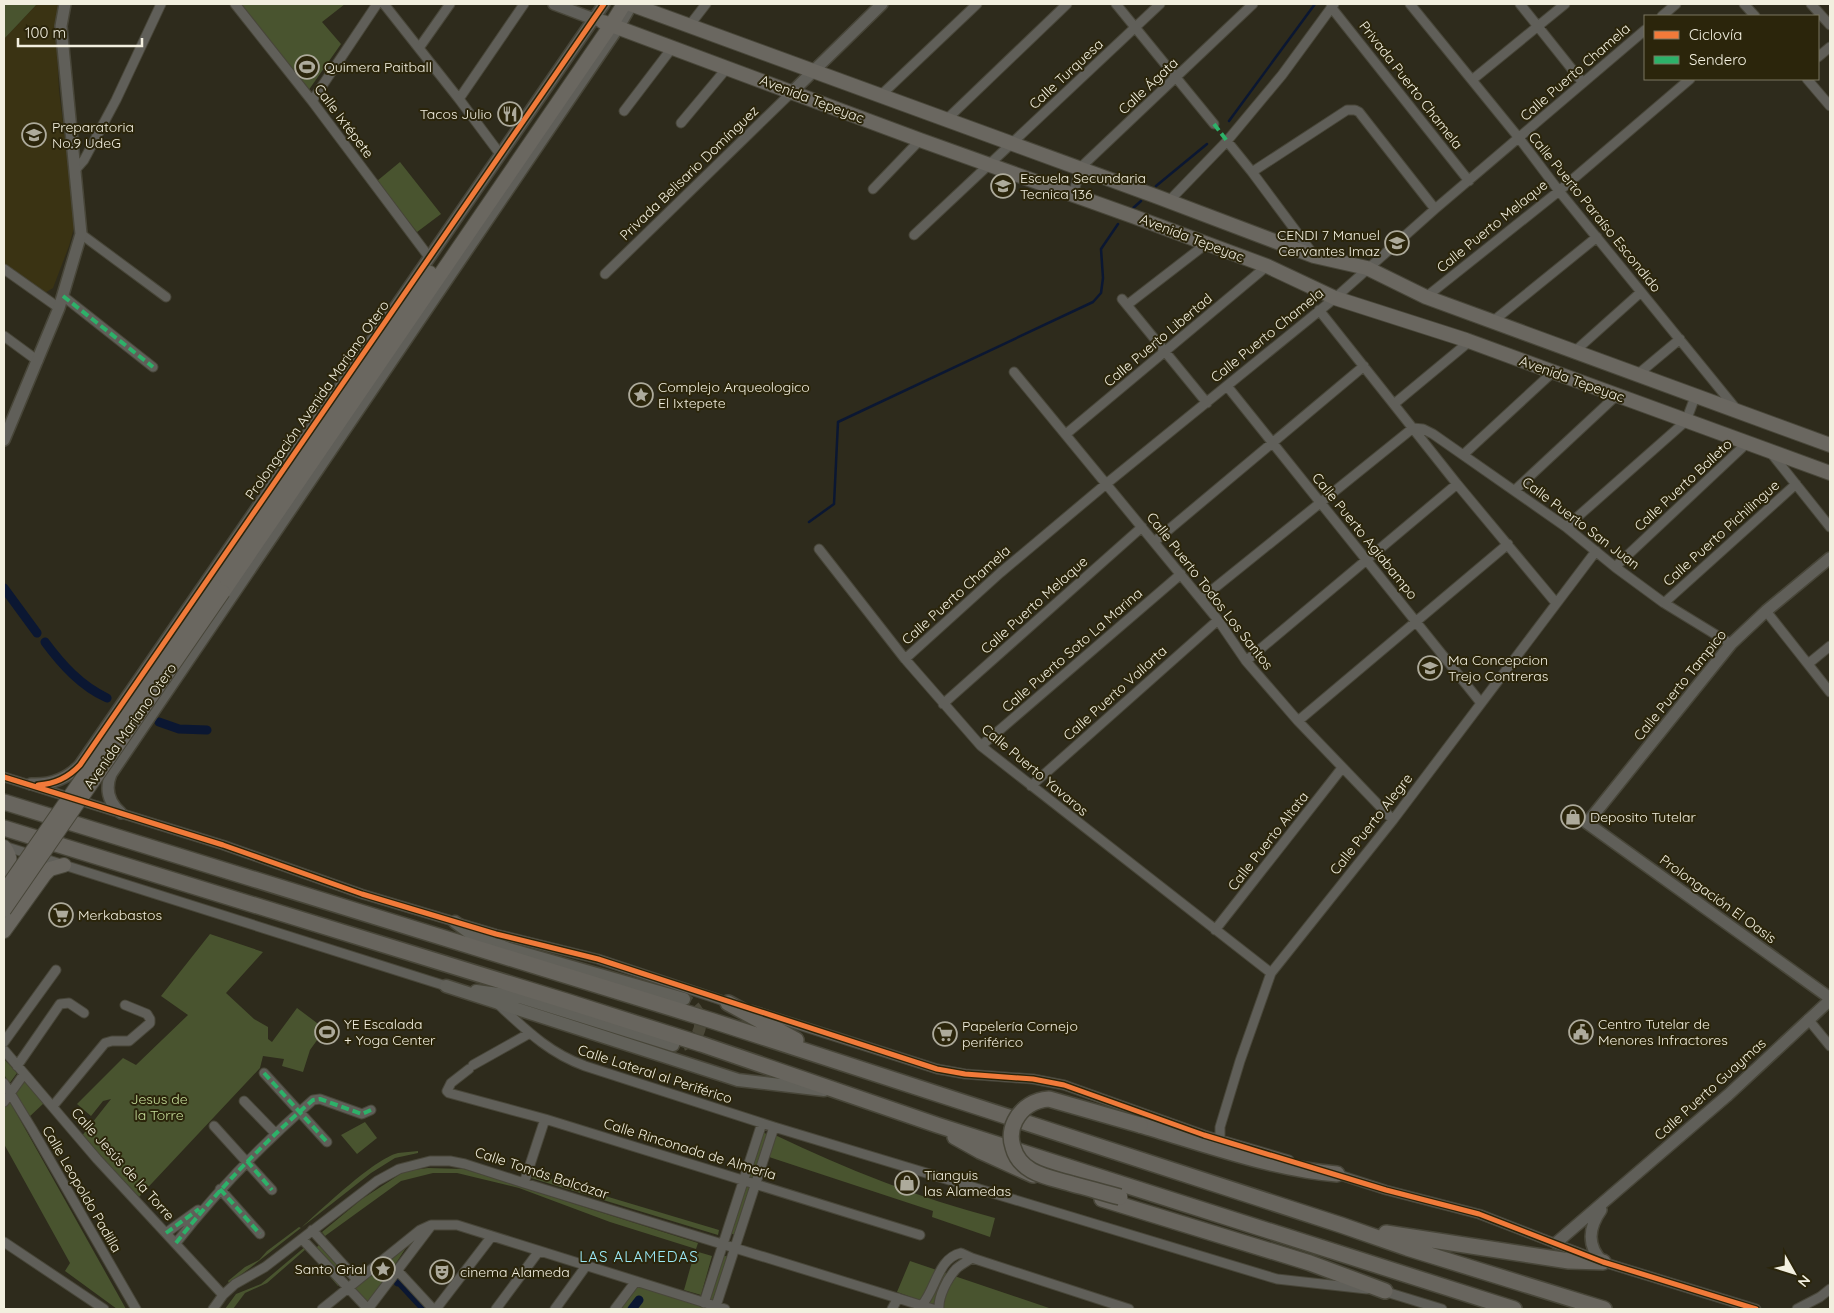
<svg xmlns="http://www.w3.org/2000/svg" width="1834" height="1313" font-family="Quicksand,sans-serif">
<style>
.built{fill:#3a3313}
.green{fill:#49542f}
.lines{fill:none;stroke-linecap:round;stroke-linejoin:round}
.stream{stroke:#0b1732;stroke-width:2.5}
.canal{stroke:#0b1732;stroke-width:9}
.secondary-tunnel{stroke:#4b4839;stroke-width:12;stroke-dasharray:12 6;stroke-linecap:butt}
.minor-casing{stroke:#484639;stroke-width:11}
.tertiary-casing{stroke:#484639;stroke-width:14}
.secondary-casing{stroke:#484639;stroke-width:15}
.primary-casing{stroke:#484639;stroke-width:16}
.trunk-casing{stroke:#484639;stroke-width:18}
.minor{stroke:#605f59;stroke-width:9}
.tertiary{stroke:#605f59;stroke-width:11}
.secondary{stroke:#62615a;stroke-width:12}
.primary{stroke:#6a6760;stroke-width:14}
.trunk{stroke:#68655e;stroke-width:15}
.primary-bridge-casing{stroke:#484639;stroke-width:16;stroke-linecap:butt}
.trunk-bridge-casing{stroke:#484639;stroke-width:18;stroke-linecap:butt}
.primary-bridge{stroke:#6a6760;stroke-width:14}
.trunk-bridge{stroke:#68655e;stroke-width:15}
.quiet{stroke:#2db169;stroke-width:4;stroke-dasharray:8 4;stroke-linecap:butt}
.cycleway-casing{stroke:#2b250b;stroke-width:8}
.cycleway{stroke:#f17a3a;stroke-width:5}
.labels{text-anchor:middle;stroke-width:4;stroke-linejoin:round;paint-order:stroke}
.poi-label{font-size:14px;fill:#f2efdf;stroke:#2b250b;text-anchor:start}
.street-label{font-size:14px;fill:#f2efdf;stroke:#2b250b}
.park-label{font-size:14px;fill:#c7df9b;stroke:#2b250b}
.neighbourhood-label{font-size:15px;letter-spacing:1px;fill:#9beaf9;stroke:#2b250b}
</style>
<rect width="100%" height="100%" fill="#2e2b1c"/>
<!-- built -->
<path class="built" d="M37,4H59L56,31L59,91L74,209V228L69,246L53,288L43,294L4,267V39Z"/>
<!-- green -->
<path class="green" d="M4,4H37L4,39Z
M241,4H345L322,22L341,44L308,91Z
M400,162L441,214L417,232L377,181Z
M210,934L263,952L226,993L254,1019L268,1027V1039L272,1042L297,1008L325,1029L310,1050L303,1072L282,1066L284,1059L263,1056L260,1068L138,1198L81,1137L111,1099L103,1101L91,1116L77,1104L123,1058L136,1065L188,1015L161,996Z
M4,1059L17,1073L9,1084L4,1074Z
M23,1080L44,1103L28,1118L14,1093Z
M9,1100L126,1309H117L65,1271L70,1263L4,1144V1108Z
M365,1122L377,1138L357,1154L341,1135Z
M761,1132L767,1134L753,1179L747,1177Z
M775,1135C846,1169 919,1198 995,1218L990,1237L932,1217L933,1211L769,1157Z
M418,1151V1153L395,1158L371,1173L250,1268L229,1283L228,1281L245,1267L259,1260L267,1251L299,1227L301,1228C322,1209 374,1159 398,1153C404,1152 412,1152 418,1151Z
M428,1168L464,1169L698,1243L696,1249L610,1222L519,1188L457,1173H433L401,1181L325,1236L322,1232L362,1199L405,1171Z
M533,1172L565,1184L719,1230L718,1235L531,1178Z
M744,1183L751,1185L736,1235L729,1233Z
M411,1240L372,1300L369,1303L360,1298L350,1286Z
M320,1244L347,1274L342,1279L316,1248Z
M306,1246L340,1284L338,1286L306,1249L267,1283L245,1293L233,1309H225L236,1294L261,1284Z
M695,1251L712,1256L701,1295L684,1290Z
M722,1255L729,1257L714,1302L708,1300Z
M910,1261L1052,1309H945L897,1292Z
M637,1285L708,1309H619Z"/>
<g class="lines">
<!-- stream -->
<path class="stream" d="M1229,121L1315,4
M1156,186L1207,144
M1131,210L1141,201
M809,522L834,504L838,422L1093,302L1101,293L1103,278L1101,249L1118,224"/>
<!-- canal -->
<path class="canal" d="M4,588L37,633
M45,642C62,665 81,686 107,698
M159,722L179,729L207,730
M398,1282L399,1281L425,1309
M632,1309L639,1300"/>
<!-- secondary-tunnel -->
<path class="secondary-tunnel" d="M683,1045C707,1037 705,1009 684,999"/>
<!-- minor casing -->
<g class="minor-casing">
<path id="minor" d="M235,4L312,101L429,257
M384,4L459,99L500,154
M1116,4L1214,124
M1410,4L1519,138L1559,191L1737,410
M1520,4L1583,83
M1744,4L1755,16
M1811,4L1830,25
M1331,7L1469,181
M1662,16L1676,4
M689,26L706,4
M419,48L450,4
M1818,57L1830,47
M1807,79L1830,106
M1472,80L1565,4
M880,96L977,4
M459,99L524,4
M312,101L377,4
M624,111L672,48
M946,120L1067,4
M681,123L727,68
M1227,141L1252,172L1313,254
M76,169L84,160L116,100L161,4
M1252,172L1347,110H1355L1359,112L1435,209
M873,189L920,140
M1073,196L1080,168L1253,4
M1168,202L1227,141L1282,75L1334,4
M81,234L166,297
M914,235L1160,4
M4,269L59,308
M605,274L792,92
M63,296L153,367
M1426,297L1559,191L1690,79
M1122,299L1207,403
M1127,305L1206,244
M1319,310L1457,484L1556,603
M1492,322L1597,237
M4,336L38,361
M1574,352L1641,292
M1014,372L1218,620L1246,661L1298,721L1393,820
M1637,375L1680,339
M1227,386L1481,703
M1394,404L1470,341
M1066,434L1267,266
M1771,453L1830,527
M1463,455L1553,372
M1515,490L1617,395
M1566,527L1686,421L1695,397
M1154,542L1364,366
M819,549L905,659L981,746L1271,973
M1615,567L1747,443
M1201,599L1413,428L1423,429L1433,434L1566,527L1615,567L1664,603L1731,644
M1664,603L1796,484
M1766,611L1830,692
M905,659L1000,573L1106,484L1335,298L1435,209L1645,30
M1246,661L1457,484
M1808,664L1830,646
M943,704L1142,527
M1298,721L1508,544
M981,746L1181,574
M4,777L223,845L362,894L496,934L598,959L733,1004
M1031,786L1218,620
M4,846L446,986
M1215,930L1342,768
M499,1005C526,1030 549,1053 585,1066L774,1127L1277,1279L1367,1289
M752,1010L937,1069L965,1074L1033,1079L1064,1085L1204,1135L1289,1160
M1808,1019L1830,1046
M4,1042L56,970
M4,1050L97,1159L223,1295
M473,1065L530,1033
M17,1066L60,1004L69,1003L84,1013
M469,1069L451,1083L447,1091L449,1093L545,1119L920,1235
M264,1073L327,1142
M4,1083L32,1129L136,1309
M244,1101L275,1133
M4,1102L24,1074
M53,1106L105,1043L112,1041H129L150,1023V1019L147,1014L125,1005
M214,1126L272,1190
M1220,1140V1127L1240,1061L1271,973L1393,820L1596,551
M1333,1173L1386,1190L1479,1214L1603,1262L1756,1309
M524,1183L545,1119
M220,1189L260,1234
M312,1230L357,1280
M166,1233L198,1210
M302,1239L368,1309
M4,1242L104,1309
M176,1243C217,1191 262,1144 313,1100L320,1099L362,1114L371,1110
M397,1270L433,1309
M1383,1291L1442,1309
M704,1303L762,1123
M922,1305C936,1289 938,1258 961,1253L972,1258L1129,1309
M716,1306L774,1127
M213,1309L223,1295L235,1284L265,1267L377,1181L399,1169L430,1161H450L465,1164L524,1183L933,1309
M322,1309L420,1230L431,1225H457L725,1309
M368,1309L431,1226
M436,1309L492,1236
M496,1309L539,1251
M555,1309L586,1266
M615,1309L636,1281
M892,1309L898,1298
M939,1309C938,1297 947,1279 956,1269C960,1265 966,1262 972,1258
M1797,1309L1820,1297L1830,1289"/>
</g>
<!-- tertiary casing -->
<g class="tertiary-casing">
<path id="tertiary" d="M554,4L599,21
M792,92L882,4
M4,440L59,308L81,234L61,26L65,4
M1830,558L1766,611L1731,644L1587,823L1830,998
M31,784C51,785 67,779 80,765L604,4
M121,813C108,802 105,789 111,774L618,28L632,4
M1601,1210C1589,1227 1586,1246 1603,1262
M1556,1243L1728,1095L1830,1000"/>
</g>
<!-- secondary casing -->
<g class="secondary-casing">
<path id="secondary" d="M455,922L474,936L509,949L684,999
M446,986L738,1080L824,1090
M476,991L520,997L673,1045"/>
</g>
<!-- primary casing -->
<g class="primary-casing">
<path id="primary" d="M630,4L1158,197L1314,256L1367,268L1426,297L1830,445
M603,22L920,140L1135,217L1267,266L1335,298L1466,340L1830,473
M215,586L430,273
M223,592L611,25L624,4
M4,847C12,857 11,867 4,878
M4,931L45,874L50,869L64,865"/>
</g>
<!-- trunk casing -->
<g class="trunk-casing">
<path id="trunk" d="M4,802L713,1021L1341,1225L1407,1248L1604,1309
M4,828L566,1001L701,1044L937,1125L1514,1309
M728,1003L796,1040
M1140,1125C1202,1143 1273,1169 1337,1174
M955,1137L980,1151L1033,1175
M1102,1199L1310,1263L1385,1291
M1386,1233L1569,1261L1603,1262"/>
</g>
<!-- minor -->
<use href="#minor" class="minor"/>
<!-- tertiary -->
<use href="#tertiary" class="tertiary"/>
<!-- secondary -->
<use href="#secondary" class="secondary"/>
<!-- primary -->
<use href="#primary" class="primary"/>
<!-- trunk -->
<use href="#trunk" class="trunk"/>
<!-- primary-bridge casing -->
<g class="primary-bridge-casing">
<path id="primary-bridge" d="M4,892L215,586
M4,910L223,592"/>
</g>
<!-- trunk-bridge casing -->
<g class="trunk-bridge-casing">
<path id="trunk-bridge" d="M1120,1197C1104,1193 1088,1188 1072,1184C1049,1177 1020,1174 1013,1147C1010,1138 1011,1129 1015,1121C1022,1107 1035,1100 1049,1099L1140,1125"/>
</g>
<!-- primary-bridge -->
<use href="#primary-bridge" class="primary-bridge"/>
<!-- trunk-bridge -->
<use href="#trunk-bridge" class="trunk-bridge"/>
<!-- quiet -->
<path class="quiet" d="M1214,124L1227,141
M63,296L153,367
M264,1073L327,1142
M247,1161L272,1190
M220,1189L260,1234
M166,1233L199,1209
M176,1243C217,1191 262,1144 313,1100L320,1099L362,1114L371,1110"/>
<!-- cycleway casing -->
<g class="cycleway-casing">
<path id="cycleway" d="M4,777L223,845L362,894L496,934L598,959L937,1069L965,1074L1033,1079L1064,1085L1204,1135L1386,1190L1479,1214L1603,1262L1756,1309
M38,785C55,784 69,777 80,765L604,4"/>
</g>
<!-- cycleway -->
<use href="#cycleway" class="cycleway"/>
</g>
<!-- icons -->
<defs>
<g id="stadium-ring" transform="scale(1.25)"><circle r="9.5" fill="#2b250b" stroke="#adaa9b" stroke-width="1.5"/><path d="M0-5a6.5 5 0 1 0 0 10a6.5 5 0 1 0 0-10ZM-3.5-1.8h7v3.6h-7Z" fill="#adaa9b"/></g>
<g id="restaurant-ring" transform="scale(1.25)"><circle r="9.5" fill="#2b250b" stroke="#adaa9b" stroke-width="1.5"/><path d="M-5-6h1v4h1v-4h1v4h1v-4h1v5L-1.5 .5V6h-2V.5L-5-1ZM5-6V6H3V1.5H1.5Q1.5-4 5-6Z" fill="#adaa9b"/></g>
<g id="university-ring" transform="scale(1.25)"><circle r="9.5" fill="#2b250b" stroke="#adaa9b" stroke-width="1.5"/><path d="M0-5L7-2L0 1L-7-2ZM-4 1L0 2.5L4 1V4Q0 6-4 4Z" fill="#adaa9b"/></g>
<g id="school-ring" transform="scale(1.25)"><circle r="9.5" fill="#2b250b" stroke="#adaa9b" stroke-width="1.5"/><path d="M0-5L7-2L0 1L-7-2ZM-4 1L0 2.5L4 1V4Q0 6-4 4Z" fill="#adaa9b"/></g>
<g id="sight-ring" transform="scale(1.25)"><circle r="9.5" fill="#2b250b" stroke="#adaa9b" stroke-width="1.5"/><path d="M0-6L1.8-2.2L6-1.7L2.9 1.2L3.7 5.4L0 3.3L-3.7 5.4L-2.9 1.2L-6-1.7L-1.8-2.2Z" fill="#adaa9b"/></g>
<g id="shop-ring" transform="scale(1.25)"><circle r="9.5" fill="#2b250b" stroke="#adaa9b" stroke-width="1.5"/><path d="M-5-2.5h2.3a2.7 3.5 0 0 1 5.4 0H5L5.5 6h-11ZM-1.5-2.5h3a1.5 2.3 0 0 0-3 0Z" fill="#adaa9b"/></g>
<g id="supermarket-ring" transform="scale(1.25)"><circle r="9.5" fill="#2b250b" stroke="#adaa9b" stroke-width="1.5"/><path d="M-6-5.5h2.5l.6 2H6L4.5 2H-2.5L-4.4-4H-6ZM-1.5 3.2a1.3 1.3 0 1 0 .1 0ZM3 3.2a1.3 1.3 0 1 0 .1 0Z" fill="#adaa9b"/></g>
<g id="civic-ring" transform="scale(1.25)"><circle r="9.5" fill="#2b250b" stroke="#adaa9b" stroke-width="1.5"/><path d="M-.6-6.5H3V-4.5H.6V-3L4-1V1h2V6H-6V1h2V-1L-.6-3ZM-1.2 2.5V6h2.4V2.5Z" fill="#adaa9b"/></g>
<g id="theatre-ring" transform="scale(1.25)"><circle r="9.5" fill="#2b250b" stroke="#adaa9b" stroke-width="1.5"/><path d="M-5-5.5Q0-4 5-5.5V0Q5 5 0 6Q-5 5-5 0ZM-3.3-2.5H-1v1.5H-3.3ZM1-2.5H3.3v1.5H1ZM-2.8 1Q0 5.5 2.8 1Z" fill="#adaa9b"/></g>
</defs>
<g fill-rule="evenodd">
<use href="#stadium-ring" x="307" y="67"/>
<use href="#restaurant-ring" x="510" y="114"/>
<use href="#university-ring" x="34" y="135"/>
<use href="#school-ring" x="1003" y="186"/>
<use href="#school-ring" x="1397" y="243"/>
<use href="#sight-ring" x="641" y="395"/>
<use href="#school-ring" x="1430" y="668"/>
<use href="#shop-ring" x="1573" y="817"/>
<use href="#supermarket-ring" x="61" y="915"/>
<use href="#stadium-ring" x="327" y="1032"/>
<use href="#civic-ring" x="1581" y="1032"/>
<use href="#supermarket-ring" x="945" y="1034"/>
<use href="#shop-ring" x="907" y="1183"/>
<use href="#sight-ring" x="383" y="1269"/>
<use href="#theatre-ring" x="442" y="1272"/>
</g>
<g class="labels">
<!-- poi labels -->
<g class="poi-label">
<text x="324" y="72">Quimera Paitball</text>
<text x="492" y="119" text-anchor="end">Tacos Julio</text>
<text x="52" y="132">Preparatoria<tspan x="52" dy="16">No.9 UdeG</tspan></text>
<text x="1020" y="183">Escuela Secundaria<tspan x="1020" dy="16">Tecnica 136</tspan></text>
<text x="1380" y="240" text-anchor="end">CENDI 7 Manuel<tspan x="1380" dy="16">Cervantes Imaz</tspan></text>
<text x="658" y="392">Complejo Arqueologico<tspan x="658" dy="16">El Ixtepete</tspan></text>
<text x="1448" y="665">Ma Concepcion<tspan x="1448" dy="16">Trejo Contreras</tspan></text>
<text x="1590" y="822">Deposito Tutelar</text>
<text x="78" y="920">Merkabastos</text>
<text x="344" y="1029">YE Escalada<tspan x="344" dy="16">+ Yoga Center</tspan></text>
<text x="1598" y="1029">Centro Tutelar de<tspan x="1598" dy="16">Menores Infractores</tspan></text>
<text x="962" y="1031">Papelería Cornejo<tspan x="962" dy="16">periférico</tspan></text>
<text x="924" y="1180">Tianguis<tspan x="924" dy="16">las Alamedas</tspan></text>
<text x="366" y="1274" text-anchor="end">Santo Grial</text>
<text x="460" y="1277">cinema Alameda</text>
</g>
<!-- street labels -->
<g class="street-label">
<text transform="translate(1575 72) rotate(-41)" y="5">Calle Puerto Chamela</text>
<text transform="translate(1066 74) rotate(-43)" y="5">Calle Turquesa</text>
<text transform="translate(1411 85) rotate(52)" y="5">Privada Puerto Chamela</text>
<text transform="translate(1148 86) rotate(-43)" y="5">Calle Ágata</text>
<text transform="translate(812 99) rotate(21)" y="5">Avenida Tepeyac</text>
<text transform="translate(344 121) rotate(53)" y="5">Calle Ixtépete</text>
<text transform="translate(689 173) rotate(-44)" y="5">Privada Belisario Domínguez</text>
<text transform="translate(1595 212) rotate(51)" y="5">Calle Puerto Paraíso Escondido</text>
<text transform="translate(1492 226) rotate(-39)" y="5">Calle Puerto Melaque</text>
<text transform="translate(1192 238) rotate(21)" y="5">Avenida Tepeyac</text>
<text transform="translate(1267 335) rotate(-39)" y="5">Calle Puerto Chamela</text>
<text transform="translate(1158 340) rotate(-40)" y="5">Calle Puerto Libertad</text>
<text transform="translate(1572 379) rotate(20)" y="5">Avenida Tepeyac</text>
<text transform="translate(317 400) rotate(-55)" y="5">Prolongación Avenida Mariano Otero</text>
<text transform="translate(1683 485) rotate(-43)" y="5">Calle Puerto Balleto</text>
<text transform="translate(1581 523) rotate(37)" y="5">Calle Puerto San Juan</text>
<text transform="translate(1721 533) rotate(-42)" y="5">Calle Puerto Pichilingue</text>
<text transform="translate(1365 536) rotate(51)" y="5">Calle Puerto Agiabampo</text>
<text transform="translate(1210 591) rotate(52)" y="5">Calle Puerto Todos Los Santos</text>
<text transform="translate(956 595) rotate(-42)" y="5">Calle Puerto Chamela</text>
<text transform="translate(1034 605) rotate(-42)" y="5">Calle Puerto Melaque</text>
<text transform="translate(1072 650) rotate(-41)" y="5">Calle Puerto Soto La Marina</text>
<text transform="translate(1680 685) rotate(-51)" y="5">Calle Puerto Tampico</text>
<text transform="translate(1115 693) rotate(-42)" y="5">Calle Puerto Vallarta</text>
<text transform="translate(130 726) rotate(-55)" y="5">Avenida Mariano Otero</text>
<text transform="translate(1035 770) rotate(40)" y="5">Calle Puerto Yavaros</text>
<text transform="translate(1371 824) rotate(-52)" y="5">Calle Puerto Alegre</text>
<text transform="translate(1268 841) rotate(-52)" y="5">Calle Puerto Altata</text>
<text transform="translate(1718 899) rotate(36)" y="5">Prolongación El Oasis</text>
<text transform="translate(655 1074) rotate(18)" y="5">Calle Lateral al Periférico</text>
<text transform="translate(1710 1089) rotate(-42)" y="5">Calle Puerto Guaymas</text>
<text transform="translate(690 1149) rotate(17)" y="5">Calle Rinconada de Almería</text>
<text transform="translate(123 1164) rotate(48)" y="5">Calle Jesús de la Torre</text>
<text transform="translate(542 1173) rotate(18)" y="5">Calle Tomás Balcázar</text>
<text transform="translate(82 1189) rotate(60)" y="5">Calle Leopoldo Padilla</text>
</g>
<!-- park labels -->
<g class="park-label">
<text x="159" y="1104">Jesus de<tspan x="159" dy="16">la Torre</tspan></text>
</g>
<!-- neighbourhood labels -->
<g class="neighbourhood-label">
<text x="639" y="1262">LAS ALAMEDAS</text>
</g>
</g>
<!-- border -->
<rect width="1834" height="1313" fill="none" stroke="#f2efdf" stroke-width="10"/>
<!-- legend -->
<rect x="1644" y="15" width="175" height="65" fill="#2b250b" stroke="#7b7660"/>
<rect x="1654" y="31" width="25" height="8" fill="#f17a3a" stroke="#7b7660"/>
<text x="1689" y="40" font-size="15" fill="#f2efdf">Ciclovía</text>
<rect x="1654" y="56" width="25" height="8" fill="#2db169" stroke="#7b7660"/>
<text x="1689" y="65" font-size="15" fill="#f2efdf">Sendero</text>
<!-- north arrow -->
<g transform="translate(1794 1273) rotate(129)" stroke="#2b250b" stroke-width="4" paint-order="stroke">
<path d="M0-4L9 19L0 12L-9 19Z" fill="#f2efdf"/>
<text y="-8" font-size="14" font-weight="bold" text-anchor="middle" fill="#f2efdf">N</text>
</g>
<!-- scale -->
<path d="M18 38v8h124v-8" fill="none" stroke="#f2efdf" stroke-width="2.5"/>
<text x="25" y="38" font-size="15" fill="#f2efdf" stroke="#2b250b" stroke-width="4" paint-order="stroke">100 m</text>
</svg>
